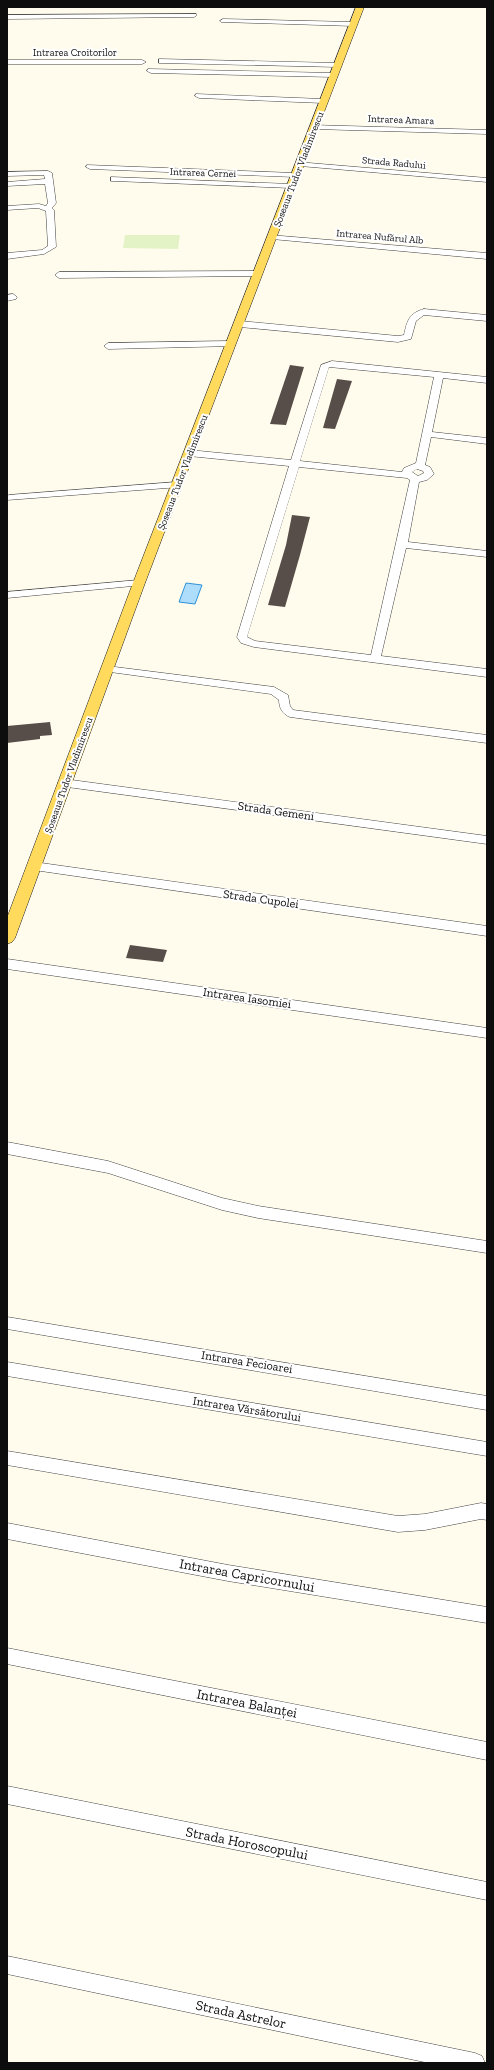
<svg xmlns="http://www.w3.org/2000/svg" width="494" height="2070" font-family="'Zilla Slab',serif">
<style>
.pitch{fill:#e3f3c6}
.water{fill:#adddfb;stroke:#2e92d9}
.building{fill:#574e49}
.lines{fill:none;stroke-linecap:round;stroke-linejoin:round}
.minor-casing{stroke:#404040;stroke-width:1}
.major-casing{stroke:#1e1e1e;stroke-width:1}
.minor{fill:#fff;fill-rule:evenodd}
.major{fill:#ffda5d;fill-rule:evenodd}
.labels{text-anchor:middle;stroke-width:4;stroke-linejoin:round;paint-order:stroke}
.far-street-label{font-size:10px;fill:#0d0d0d;stroke:#fff}
.street-label{font-size:12px;fill:#0d0d0d;stroke:#fff}
.near-street-label{font-size:14px;fill:#0d0d0d;stroke:#fff}
</style>
<rect width="100%" height="100%" fill="#fffced"/>
<!-- pitch -->
<path class="pitch" d="M125,235H180L178,249L123,248Z"/>
<!-- water -->
<path class="water" d="M186,583L202,585L195,604L179,602Z"/>
<!-- building -->
<path class="building" d="M290,365L304,367L286,425L270,424Z
M337,379L352,381L335,429L323,428Z
M292,515L310,517L300,555L285,607L268,605L286,545Z
M50,722L52,735L40,736V739L7,743V726Z
M130,945L167,950L163,962L126,958Z"/>
<g class="lines">
<!-- minor casing -->
<g class="minor-casing">
<path id="minor" d="M196,14V16L194,17L7,19V15Z
M223,19L354,22L357,24L354,26L221,22L220,21Z
M159,59L338,63L342,65L338,67L162,63H159Z
M7,60H142L146,62L142,64H7Z
M148,69L334,73L338,75L334,77L151,73L147,71Z
M196,94L323,99L327,101L323,103L199,98L195,96Z
M311,125L487,130V134L314,129H311Z
M297,162L487,178V182L300,166L296,164Z
M87,165L295,173L299,175L295,177L90,169L86,167Z
M48,171L52,173L56,203L52,208L54,210L56,247L44,254L7,259V253L42,250L48,246L46,211L38,208L7,210V206L39,204L46,206L48,203L45,184L7,186V182L45,179L44,175L7,176V172Z
M111,177L291,184L295,186L291,188L114,181H111Z
M269,235L487,253V259L272,239L268,237Z
M258,271L261,272V276L59,278L55,275L59,272Z
M13,294L17,297L16,299L7,301V295Z
M424,309L487,315V321L424,315L416,321L411,339L398,342L240,327L236,324L240,321L398,336L404,335C407,321 409,313 424,309Z
M232,341L235,342V346L108,349L104,346L108,343Z
M332,361L487,377V383L443,378L432,432L487,438V444L431,437L425,465L430,467L434,474L427,480L419,482L408,542L487,551V557L406,548L381,656L487,669V677L254,647L241,643L237,637L289,466L189,456L184,453L189,450L291,460L321,365ZM329,367L434,377L416,463L404,468L402,472L300,461ZM299,467L407,478L410,480L371,655L255,641L247,637ZM417,469L423,471L424,473L418,476L412,472Z
M177,482L182,485L180,487L7,500V496L9,495Z
M139,580L143,581L144,583L143,585L7,598V592Z
M107,666L274,687L288,695L290,706L293,710L487,735V743L290,717C282,714 279,707 279,700L271,694L103,671L102,669Z
M64,779L487,836V844L60,786L58,783Z
M34,862L487,926V936L34,870L28,866Z
M7,959L487,1028V1038L7,969Z
M7,1142L108,1161L222,1198L258,1206L487,1241V1253L258,1218L222,1210L108,1173L7,1154Z
M7,1317L487,1396V1410L7,1329Z
M7,1362L487,1442V1456L7,1376Z
M7,1451L398,1516L425,1514L481,1503L487,1504V1520L481,1519L425,1530L398,1532L7,1465Z
M7,1523L228,1565L487,1607V1623L228,1581L7,1539Z
M7,1648L487,1742V1760L7,1664Z
M7,1786L487,1882V1900L7,1804Z
M7,1956L475,2053L482,2056L485,2063H429L7,1974Z"/>
</g>
<!-- major casing -->
<g class="major-casing">
<path id="major" d="M356,7H364L145,583L15,938L12,942L7,944V918L133,583Z"/>
</g>
<!-- minor -->
<use href="#minor" class="minor"/>
<!-- major -->
<use href="#major" class="major"/>
</g>
<g class="labels">
<!-- far-street labels -->
<g class="far-street-label">
<text x="75" y="56">Intrarea Croitorilor</text>
<text transform="translate(401 119) rotate(2)" y="4">Intrarea Amara</text>
<text transform="translate(394 162) rotate(5)" y="4">Strada Radului</text>
<text transform="translate(298 169) rotate(-69)" y="4">Șoseaua Tudor Vladimirescu</text>
<text transform="translate(203 172) rotate(2)" y="4">Intrarea Cernei</text>
<text transform="translate(380 236) rotate(5)" y="4">Intrarea Nufărul Alb</text>
<text transform="translate(182 472) rotate(-69)" y="4">Șoseaua Tudor Vladimirescu</text>
<text transform="translate(68 775) rotate(-70)" y="4">Șoseaua Tudor Vladimirescu</text>
</g>
<!-- street labels -->
<g class="street-label">
<text transform="translate(276 811) rotate(8)" y="4">Strada Gemeni</text>
<text transform="translate(261 899) rotate(8)" y="4">Strada Cupolei</text>
<text transform="translate(247 998) rotate(8)" y="4">Intrarea Iasomiei</text>
<text transform="translate(247 1362) rotate(9)" y="4">Intrarea Fecioarei</text>
<text transform="translate(247 1409) rotate(9)" y="4">Intrarea Vărsătorului</text>
</g>
<!-- near-street labels -->
<g class="near-street-label">
<text transform="translate(247 1575) rotate(10)" y="5">Intrarea Capricornului</text>
<text transform="translate(247 1703) rotate(11)" y="5">Intrarea Balanței</text>
<text transform="translate(247 1843) rotate(11)" y="5">Strada Horoscopului</text>
<text transform="translate(241 2014) rotate(12)" y="5">Strada Astrelor</text>
</g>
</g>
<!-- border -->
<rect width="494" height="2070" fill="none" stroke="#0d0d0d" stroke-width="16"/>
</svg>
